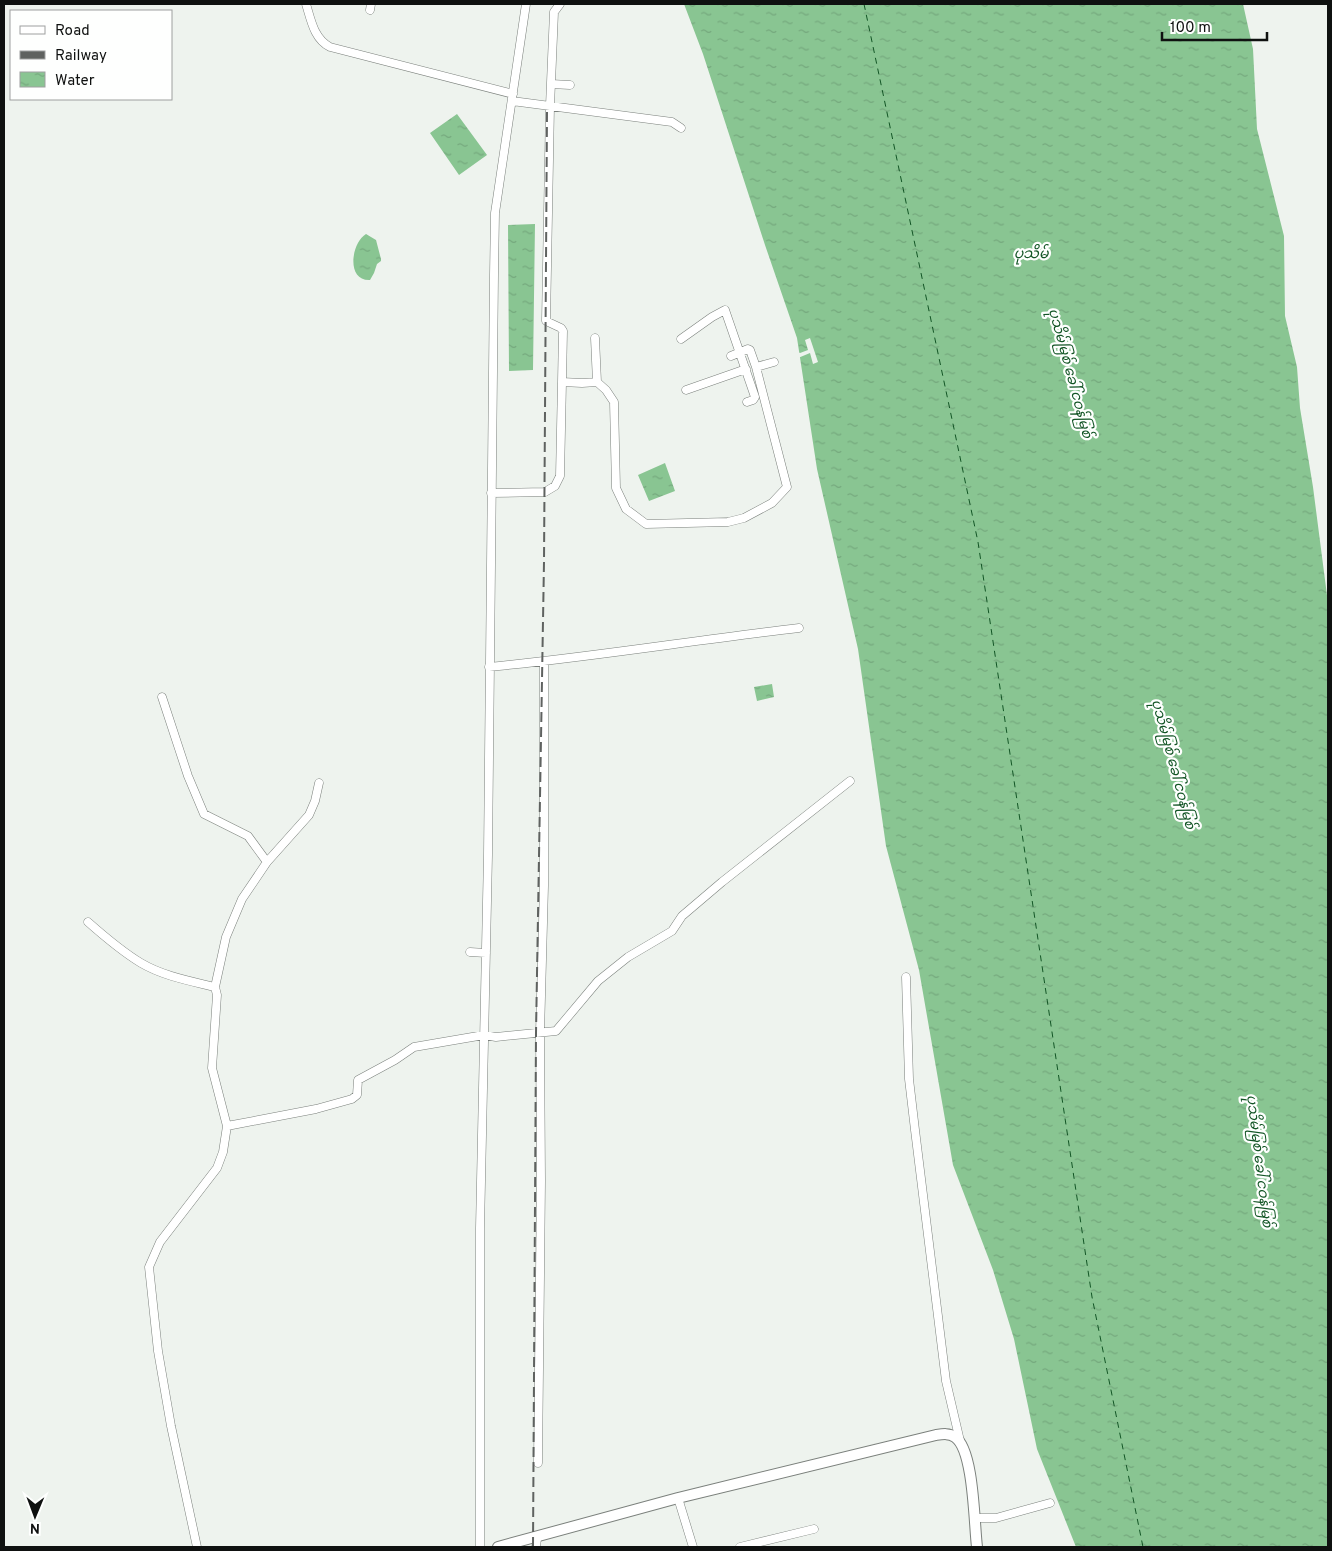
<svg xmlns="http://www.w3.org/2000/svg" width="1332" height="1551" font-family="Overpass,'Noto Sans Myanmar',sans-serif">
<style>
.water{fill:url(#water-ripples)}
.pier{fill:#eef3ee}
.lines{fill:none;stroke-linecap:round;stroke-linejoin:round}
.ferry{stroke:#125525;stroke-width:1;stroke-dasharray:6 5;stroke-linecap:butt}
.minor-casing{stroke:#7b807c;stroke-width:9}
.tertiary-casing{stroke:#7b807c;stroke-width:12}
.minor{stroke:#fff;stroke-width:8}
.tertiary{stroke:#fff;stroke-width:10}
.rail{stroke:#5f6260;stroke-width:2;stroke-dasharray:10 5;stroke-linecap:butt}
.labels{text-anchor:middle;stroke-width:4.5;stroke-linejoin:round;paint-order:stroke}
.water-label{font-size:14px;font-style:italic;fill:#125525;stroke:#fefffe}
</style>
<defs>
<pattern id="water-ripples" width="26" height="14" patternUnits="userSpaceOnUse" patternTransform="scale(1.25)"><rect width="26" height="14" fill="#89c592"/><path d="M2 4q2-2 4 0t4 0M15 11q2-2 4 0t4 0" fill="none" stroke="#75a87d"/></pattern>
</defs>
<rect width="100%" height="100%" fill="#eef3ee"/>
<!-- water -->
<path class="water" d="M684,4H1243L1253,49L1257,129L1284,236L1285,316L1297,367L1300,408L1313,487L1328,603V1547H1076L1037,1449L1014,1339L993,1270L953,1165L919,970L886,846L858,649L817,469L797,338L765,245L703,54Z
M457,114L487,155L459,175L430,133Z
M535,224L533,370L509,371L508,225Z
M366,234L376,240L381,259V261L377,264L374,273L370,280C346,281 351,243 366,234Z
M665,463L675,491L649,501L638,475Z
M772,684L774,697L757,701L754,687Z"/>
<!-- pier -->
<path class="pier" d="M810,338L818,362L813,364L810,353L798,358L797,356V352L800,353L808,350L805,340Z"/>
<g class="lines">
<!-- ferry -->
<path class="ferry" d="M864,4L978,542L1092,1297L1143,1547"/>
<!-- minor casing -->
<g class="minor-casing">
<path id="minor" d="M306,4C311,20 314,39 330,47L513,94
M560,4L554,12L550,106L546,321L561,328L563,331L562,382
M370,10L371,4
M551,84L570,85
M512,101L672,122L681,128
M595,338L597,382
M681,339L712,317L725,310L755,397L753,400L747,402
M756,367L774,362
M686,390L746,369
M491,493L545,492L555,486L560,476L562,382L582,383L597,382L606,390L614,402L616,488L626,509L646,524L728,522L744,518L772,503L787,487L756,367L750,350L748,349L731,356
M489,667C593,657 696,640 799,628
M162,697L188,776L204,814L248,836L267,862
M88,922C105,937 121,951 141,963C163,976 190,981 215,987
M470,952L486,953
M906,977L909,1079L915,1130L946,1381L960,1441
M227,1126L316,1109L352,1099L357,1095L358,1080L395,1060L414,1047L484,1035L496,1037L556,1031L598,981L628,957L672,931L682,916L722,882L850,781
M538,1463L541,1181L540,1033L544,886V662
M678,1498L693,1547
M974,1518H996L1050,1503
M197,1547L171,1426L158,1351L149,1267L160,1242L217,1168L223,1152L227,1126L212,1068L217,995L215,987L226,937L242,899L267,862L309,815L315,801L319,783
M480,1547V1228L488,855L494,275L495,213L526,4
M536,1547L537,1538
M740,1547L814,1529"/>
</g>
<!-- tertiary casing -->
<g class="tertiary-casing">
<path id="tertiary" d="M498,1547L678,1498L936,1435C943,1434 949,1433 955,1437C974,1450 974,1523 977,1547"/>
</g>
<!-- minor -->
<use href="#minor" class="minor"/>
<!-- tertiary -->
<use href="#tertiary" class="tertiary"/>
<!-- rail -->
<path class="rail" d="M533,1547L536,1033L544,562L547,112"/>
</g>
<g class="labels">
<!-- water labels -->
<g class="water-label">
<text x="1031" y="258">ပုသိမ်</text>
<text transform="translate(1071 373) rotate(75)" y="5">ပုသိမ်မြစ် ခေါ် ငဝန်မြစ်</text>
<text transform="translate(1174 764) rotate(75)" y="5">ပုသိမ်မြစ် ခေါ် ငဝန်မြစ်</text>
<text transform="translate(1260 1161) rotate(83)" y="5">ပုသိမ်မြစ် ခေါ် ငဝန်မြစ်</text>
</g>
</g>
<!-- border -->
<rect width="1332" height="1551" fill="none" stroke="#0f1110" stroke-width="10"/>
<!-- legend -->
<rect x="10" y="10" width="162" height="90" fill="#fefffe" stroke="#9ea09f"/>
<rect x="20" y="26" width="25" height="8" fill="#ffffff" stroke="#9ea09f"/>
<text x="55" y="35" font-size="15" fill="#0f1110">Road</text>
<rect x="20" y="51" width="25" height="8" fill="#5f6260" stroke="#9ea09f"/>
<text x="55" y="60" font-size="15" fill="#0f1110">Railway</text>
<rect x="20" y="72" width="25" height="15" fill="url(#water-ripples)" stroke="#9ea09f"/>
<text x="55" y="85" font-size="15" fill="#0f1110">Water</text>
<!-- north arrow -->
<g transform="translate(35 1516) rotate(181)" stroke="#fefffe" stroke-width="4" paint-order="stroke">
<path d="M0-4L9 19L0 12L-9 19Z" fill="#0f1110"/>
<text y="-8" font-size="14" font-weight="bold" text-anchor="middle" fill="#0f1110">N</text>
</g>
<!-- scale -->
<path d="M1162 32v8h105v-8" fill="none" stroke="#0f1110" stroke-width="2.5"/>
<text x="1170" y="32" font-size="15" fill="#0f1110" stroke="#fefffe" stroke-width="4" paint-order="stroke">100 m</text>
</svg>
